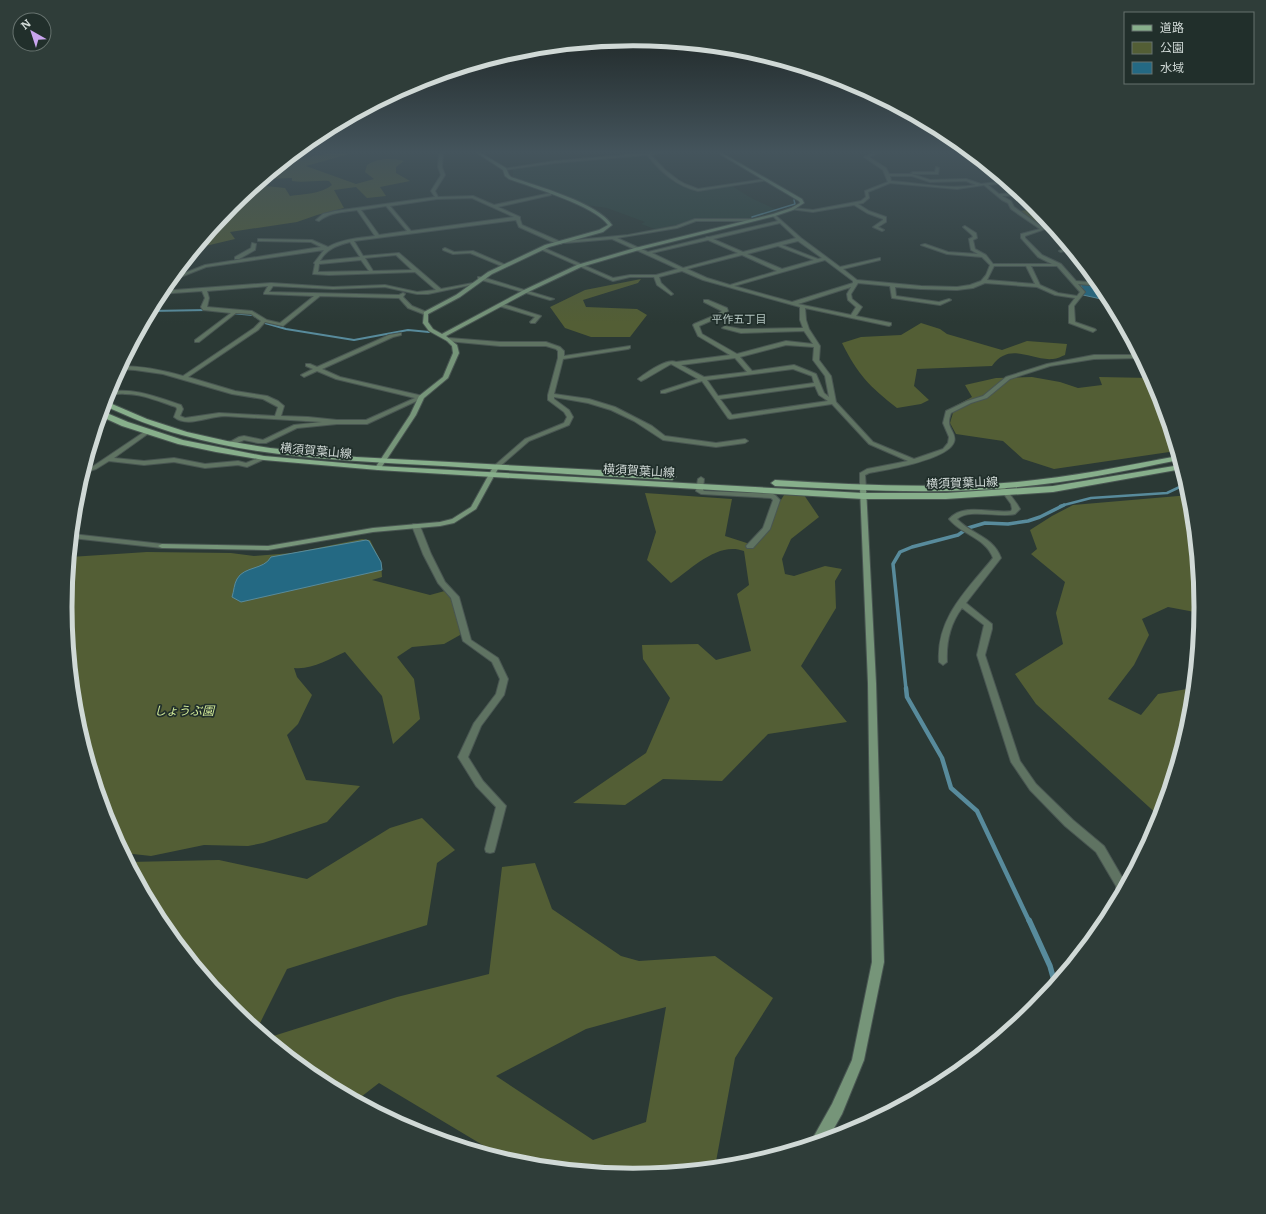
<svg xmlns="http://www.w3.org/2000/svg" width="1266" height="1214" font-family="Literata,'Noto Sans JP',serif">
<style>
.built{fill:#2c433c}
.green{fill:#535e35;fill-rule:evenodd}
.water{fill:#246983;stroke:#588b9c}
.lines{fill:none;stroke-linecap:round;stroke-linejoin:round}
.stream-far5{stroke:#588b9c;stroke-width:1.5}
.stream-far4{stroke:#588b9c;stroke-width:2}
.stream-far3{stroke:#588b9c;stroke-width:2.5}
.stream-far2{stroke:#588b9c;stroke-width:3.5}
.stream-far1{stroke:#588b9c;stroke-width:4.5}
.stream{stroke:#588b9c;stroke-width:5.5}
.street-casing{stroke:#495652;stroke-width:2}
.secondary-casing{stroke:#495652;stroke-width:2}
.primary-casing{stroke:#495652;stroke-width:2}
.street{fill:#5f7362;fill-rule:evenodd}
.secondary{fill:#769579;fill-rule:evenodd}
.primary{fill:#87af8b;fill-rule:evenodd}
.labels{text-anchor:middle;stroke-width:3.5;stroke-linejoin:round;paint-order:stroke}
.far-neighbourhood-label{font-size:11px;fill:#b3c4bf;stroke:#212f2b}
.street-label{font-size:12px;fill:#d0d9d6;stroke:#212f2b}
.park-label{font-size:12px;font-style:italic;fill:#d4ec99;stroke:#212f2b}
.rim{fill:none;stroke:#d0d9d6;stroke-width:5}
</style>
<rect width="100%" height="100%" fill="#2b3935"/>
<!-- built -->
<path class="built" d="M644,155L663,172L692,190L732,186L751,198L779,211L751,218L692,219L677,225L655,229L641,224L645,222L607,208L586,205L513,177V169L554,163Z"/>
<!-- green -->
<path class="green" d="M332,153H353L306,166L356,184L374,179L365,172L367,165C377,158 393,158 404,161L396,167V173L410,181L380,187L386,196L367,198L356,187L334,190L344,208L317,215L297,222L230,232L235,239L197,248L232,205L256,185L285,188L290,196C303,194 321,194 332,185L329,181C316,180 304,183 292,181V178L264,179L272,172L281,170L278,167L302,158Z
M1038,209L1048,222L1035,223L1019,211Z
M641,279L638,283L583,300L586,307L637,309L647,315L630,337H591L565,328L550,307L585,290Z
M921,323L940,329L947,334L1002,350L1027,341L1067,344L1065,355C1062,356 1057,359 1053,359C1030,361 1010,341 992,366L917,369L914,386L929,400L921,404L897,408C869,386 858,375 842,343L861,337L901,335Z
M1032,377L1060,382L1078,388L1102,385L1099,377L1151,378L1158,390L1176,451L1054,469L1023,459L1003,441L956,434L950,423L955,406L972,397L965,385L996,378Z
M645,493L732,499L725,536L753,545L784,495H804L819,517L791,539L782,559L785,574L794,576L825,566L842,569L835,581L836,608L801,666L847,722L768,734L722,781L663,779L625,805L573,803L646,753L670,698L643,659L642,645L698,644L716,660L751,651L737,594L749,585L744,551C718,541 691,569 671,583L647,560L656,532Z
M1190,495L1200,613L1168,607L1142,619L1149,635L1134,665L1108,699L1141,715L1158,694L1193,688L1190,718L1160,817L1036,704L1015,674L1063,644L1056,613L1065,582L1031,554L1037,549L1030,530L1052,516L1073,505Z
M362,539L370,540L381,562L382,577L372,580L430,595L452,589L459,610L460,635L444,644L412,647L397,657L414,679L420,719L393,744L382,696L345,652C329,659 312,670 294,668L297,677L312,695L298,724L287,735L306,780L360,786L327,822L263,843L248,846L204,845L151,856L124,853L108,824L76,718L65,607L70,557L147,552L231,553L254,556L292,553Z
M422,818L455,850L437,863L427,925L287,969L257,1029L231,1008L161,922L129,862L219,860L307,879L390,828Z
M535,863L552,909L621,956L639,961L715,956L773,998L735,1058L715,1167L633,1175L522,1164L494,1156L496,1153L379,1083L357,1100L317,1079L267,1038L397,997L489,974L502,867ZM666,1007L646,1122L593,1140L496,1076L586,1029Z"/>
<!-- water -->
<path class="water" d="M1080,284L1101,286L1110,301L1083,295L1085,293Z
M366,540L369,541L381,562L382,570L241,602L232,597C234,591 234,584 237,579C244,566 264,570 271,557Z"/>
<g class="lines">
<!-- stream-far5 -->
<path class="stream-far5" d="M752,217L795,204L794,200"/>
<!-- stream-far4 -->
<path class="stream-far4" d="M150,311L207,310
M231,313L253,315L265,323L286,329L354,340L408,330L429,332"/>
<!-- stream-far3 -->
<path class="stream-far3" d="M1060,506L1091,498L1167,493L1186,484"/>
<!-- stream-far2 -->
<path class="stream-far2" d="M906,689L893,564L900,552L912,547L958,535L968,528L985,523L1008,524L1028,521L1040,517L1064,505"/>
<!-- stream-far1 -->
<path class="stream-far1" d="M906,688L907,697L942,758L951,788L977,811L1029,921"/>
<!-- stream -->
<path class="stream" d="M1029,920L1050,966L1055,984"/>
<!-- street casing -->
<g class="street-casing">
<path id="street" d="M439,153H443L442,167L445,175L435,191L438,197L473,196L494,205L551,193V195L498,207L520,217V219L522,225L561,242V244H557L519,227L516,220L354,241L363,256L399,253L441,289L473,283L475,284L428,294H417L385,287L333,289L273,286L269,292L399,295L403,293L405,294L403,297L412,306L429,313L426,315L408,308L399,298L320,296L283,326L265,322L258,330L188,377L235,391L267,396L278,401L284,406L281,416L308,417L337,420H366L415,398L336,379L317,371L304,377L301,375L313,369L306,366V364H310L317,367L389,335L401,333V335L393,337L322,369L340,377L423,396V398L367,424H337L297,428L266,443H258L244,440L230,446L228,445V443L239,437L244,436L263,440L294,425L322,422L225,416C209,416 187,428 174,417L177,409L176,407C160,402 143,394 125,394C119,393 113,395 106,396L108,392C133,387 157,397 181,405L183,409L180,416L185,418L219,413L275,416L278,407L263,399L232,394L163,374L135,370L119,369L121,366C142,366 162,370 183,376L254,328L261,321L251,314L236,313L199,342H195V340L231,313L203,310L201,307L205,298L202,291L159,294L161,291L271,283L333,287L385,285L417,292L436,290L415,272L329,275L313,274L315,264L314,263L324,250L206,267L168,282L172,278L205,265L321,247L311,242L258,241V239H260L312,240L328,247C342,239 359,238 375,236L357,210C344,212 330,212 319,221L316,220L323,214L335,211L435,197L431,191L441,175L438,167ZM472,198L514,217L411,231L390,206L437,199ZM386,206L407,231L379,235L361,210ZM350,242L360,257L320,261C326,249 338,245 350,242ZM396,255L412,270L373,271L365,258ZM361,260L369,271L318,272L319,264ZM268,286L264,293V294L314,296L280,323L267,320L252,311L207,307L209,298L207,291Z
M647,153H661L651,155L665,170L678,180L685,184L698,189L766,179L768,180L698,191C676,186 661,172 647,155L555,163L505,170L503,169L555,161Z
M873,153H878L869,157L886,168L889,174H912L930,180L966,179L981,184L1005,181L1007,183L988,185L999,194L1019,193L1022,195L1002,196L1011,201L1014,207L1045,229L1025,236V238L1042,255L1061,264L1076,281L1099,283L1101,286L1078,284L1085,292L1074,306L1075,322L1095,329L1096,330L1093,332L1069,323V306L1075,298L1055,295L1037,287L985,283L973,288L957,290L921,289L895,287L896,296L939,302L949,299L951,300L940,305L892,298L890,286L858,283L851,294L852,299L862,307L856,316L891,323V325L889,326L805,308L806,320L809,329L820,346L819,360L831,376L836,402L873,442L914,459L943,449L948,443L949,437L943,423L946,411L967,401L983,396L1006,377L1047,364L1094,355H1139L1141,358L1094,359L1050,366L1010,379L987,398L971,403L951,413C950,416 949,419 949,422C949,429 957,435 954,442C948,460 886,470 869,473L865,475L866,488L863,490L860,488V473L867,469L908,461L869,444L832,404L730,419L728,418L702,381L665,393H661V391L698,379L671,364L647,378L641,381L638,379C646,373 667,358 676,362L730,355L698,336L693,325L694,324L718,314L722,311L704,302V300H708L727,308L728,311L722,316L699,326L702,334L737,354L786,341L813,344L804,331L741,333L722,328L725,326L741,329L803,328L800,320V307L703,280L682,271L659,277L661,283L673,294L671,295L657,285L654,277H630L613,281L540,249L544,248L613,278L630,275H656L678,269L612,239L565,243L563,242L565,241L628,235L676,226L695,219H754L756,220L754,221H696L677,228L617,238L648,252L705,238L707,237H709L778,221L772,215L774,214L801,238L840,267L880,258V260L843,269L857,280L921,286L957,287L970,285L981,281L986,275L990,265L982,257L947,254L921,245L925,244L948,252L978,254L971,250L969,239L973,237L972,235L963,227L965,226L976,233L977,238L973,240L975,249L986,255L993,264H1052L1038,257L1021,238V234L1040,229L1011,209L1008,203L1002,200L984,185L957,189L890,183L868,192L869,198L863,203L858,204L869,211L886,217V222L878,227L884,230L882,231L873,227L883,220V219L867,213L854,205L813,212L790,209L792,208L813,210L861,201L866,197L865,191L888,182L883,170L864,157ZM890,176H912L930,182L966,181L976,185C948,190 920,183 891,181ZM780,223L796,238L743,252L713,239ZM708,240L738,253L683,268L652,253ZM798,241L822,258L818,259L782,245ZM778,246L814,260L782,269L747,254ZM742,255L777,271L730,285L707,278L687,269ZM825,260L853,281V283L792,302L734,286ZM994,266H1026L1035,284L987,280ZM1031,266H1057L1080,292L1077,296L1058,293L1040,285ZM851,287L847,294L848,300L856,307L851,315L798,304ZM786,345L814,347L813,360L825,376L829,397L824,393L816,374L794,365L752,371L740,357ZM735,358L747,372L704,377L681,365ZM793,369L812,376L814,383L718,396L707,380ZM815,386L819,395L828,401L732,415L720,399Z
M936,167L939,168L938,174H913L911,173L913,172H935Z
M252,243L256,244L255,250L239,259H235V257L251,248Z
M1069,247L1071,249L1061,252L1059,251Z
M445,248L454,252L473,251L508,266L504,267L470,253L453,254L443,250V249Z
M478,277H482L554,299L550,300L478,279Z
M499,304H503L541,316L535,323H531L530,322L535,317L499,306Z
M449,338L500,342H546L560,347L564,351V356L630,346V348L628,349L563,359L554,394L589,399L615,407L652,426L665,436L716,443L745,439L748,441L745,443L716,447L663,440L634,421L611,410L588,403L554,397V399L569,410L573,417L569,425L529,441L498,468H494V466L525,439L564,423L567,417L564,412L548,400V395L558,358V351L556,349L546,346H500L447,341V339Z
M147,430L149,431V433L114,458L144,461L174,458L205,464L238,461L246,463L264,456L267,458L247,467L238,465L205,468L174,462L144,465L109,461L96,469L83,473L84,469L92,467Z
M701,477L704,479L703,490L704,491L773,494L775,495L780,500L770,529L753,548H747L746,546L763,528L773,500L771,498L701,494L696,491L698,479Z
M1001,484L1003,485L1017,504L1020,509L1015,514C999,518 970,508 957,519C972,535 993,536 1001,558L966,603L992,624V629L985,655L1020,761L1036,784L1073,820L1104,846L1126,884L1119,896L1117,895L1116,892V886L1096,852L1065,826L1030,790L1011,762L977,655L984,625L962,608C950,624 946,642 947,662L943,665L939,662C936,618 967,590 993,558C986,538 962,535 949,519C964,502 992,514 1011,511L1012,509L1011,504L998,486Z
M413,524H416L420,526L431,554L445,582L459,597L471,640L498,658L508,679L504,695L481,726L468,757L483,781L506,806L495,849L494,852L490,853L486,852L485,849L496,807L476,786L458,757L474,723L496,694L500,679L492,662L463,641L451,598L438,583L423,554L412,526Z
M72,534L162,544L166,546L162,548L72,538Z"/>
</g>
<!-- secondary casing -->
<g class="secondary-casing">
<path id="secondary" d="M477,153H481L506,168L509,175L511,177C537,186 598,203 612,225L603,232L549,247L492,274L460,297L428,314V322L433,329L442,334L524,290L577,265L635,248L773,214L791,208L800,203L799,201L718,153H722L802,199L804,203L793,210L775,216L639,250L581,267L528,292L446,336L457,345L459,353L448,378L424,398L416,415L381,468L378,470L376,469L375,468L410,415L419,396L443,377L453,353L452,346L447,341L429,331L423,323L424,312L456,295L488,272L545,245L599,230L608,225C596,206 531,187 509,179L505,176L503,170Z
M496,465L499,467L476,509L454,523L440,526L373,532L268,550L162,548L158,546L162,544L268,546L373,528L440,522L452,519L471,507L493,467Z
M863,486L866,488L876,683L884,962L864,1060L842,1114L828,1139L813,1143L812,1141L814,1136L832,1104L852,1060L872,962L868,683L860,488Z"/>
</g>
<!-- primary casing -->
<g class="primary-casing">
<path id="primary" d="M105,401L147,419L187,432L227,441L270,448L356,457L672,474L676,477L672,480C596,476 519,471 443,466C356,461 267,459 182,435C155,428 129,417 103,405Z
M102,411L128,422L183,440L264,456L378,466L863,493H946L1053,486L1180,465L1182,469L1053,492L946,499H863L378,470L264,460L216,452L178,444L122,426L100,416Z
M1178,456L1179,460C1125,471 1072,482 1018,487C937,495 856,490 775,486L771,483L775,480C855,485 936,489 1017,482C1071,477 1124,466 1178,456Z"/>
</g>
<!-- street -->
<use href="#street" class="street"/>
<!-- secondary -->
<use href="#secondary" class="secondary"/>
<!-- primary -->
<use href="#primary" class="primary"/>
</g>
<!-- sky -->
<linearGradient id="sky" x2="0" y2="1"><stop stop-color="#181f1d"/><stop offset="0.47" stop-color="#44545c"/><stop offset="1" stop-color="#44545c" stop-opacity="0"/></linearGradient>
<rect width="1266" height="323" fill="url(#sky)"/>
<g class="labels">
<!-- far-neighbourhood labels -->
<g class="far-neighbourhood-label">
<text x="739" y="323">平作五丁目</text>
</g>
<!-- street labels -->
<g class="street-label">
<text transform="translate(316 451) rotate(5)" y="4">横須賀葉山線</text>
<text transform="translate(639 471) rotate(3)" y="4">横須賀葉山線</text>
<text transform="translate(962 483) rotate(-2)" y="4">横須賀葉山線</text>
</g>
<!-- park labels -->
<g class="park-label">
<text x="184" y="715">しょうぶ園</text>
</g>
</g>
<!-- crop -->
<path d="M0 0H1266V1214H0ZM72 607a561 561 0 1 1 1122 0a561 561 0 1 1-1122 0Z" fill="#2f3d39" fill-rule="evenodd"/>
<path class="rim" d="M72 607a561 561 0 1 1 1122 0a561 561 0 1 1-1122 0Z"/>
<!-- legend -->
<rect x="1124" y="12" width="130" height="72" fill="#212f2b" stroke="#67736f"/>
<rect x="1132" y="25" width="20" height="6" fill="#87af8b" stroke="#67736f"/>
<text x="1160" y="32" font-size="12" fill="#d0d9d6">道路</text>
<rect x="1132" y="42" width="20" height="12" fill="#535e35" stroke="#67736f"/>
<text x="1160" y="52" font-size="12" fill="#d0d9d6">公園</text>
<rect x="1132" y="62" width="20" height="12" fill="#246983" stroke="#67736f"/>
<text x="1160" y="72" font-size="12" fill="#d0d9d6">水域</text>
<!-- north arrow -->
<g transform="translate(32 32) rotate(321)"><circle r="19" fill="#212f2b" stroke="#67736f"/>
<path d="M0-3L7 15L0 10L-7 15Z" fill="#c9a5ee"/>
<text y="-6" font-size="11" font-weight="bold" text-anchor="middle" fill="#d0d9d6">N</text>
</g>
</svg>
